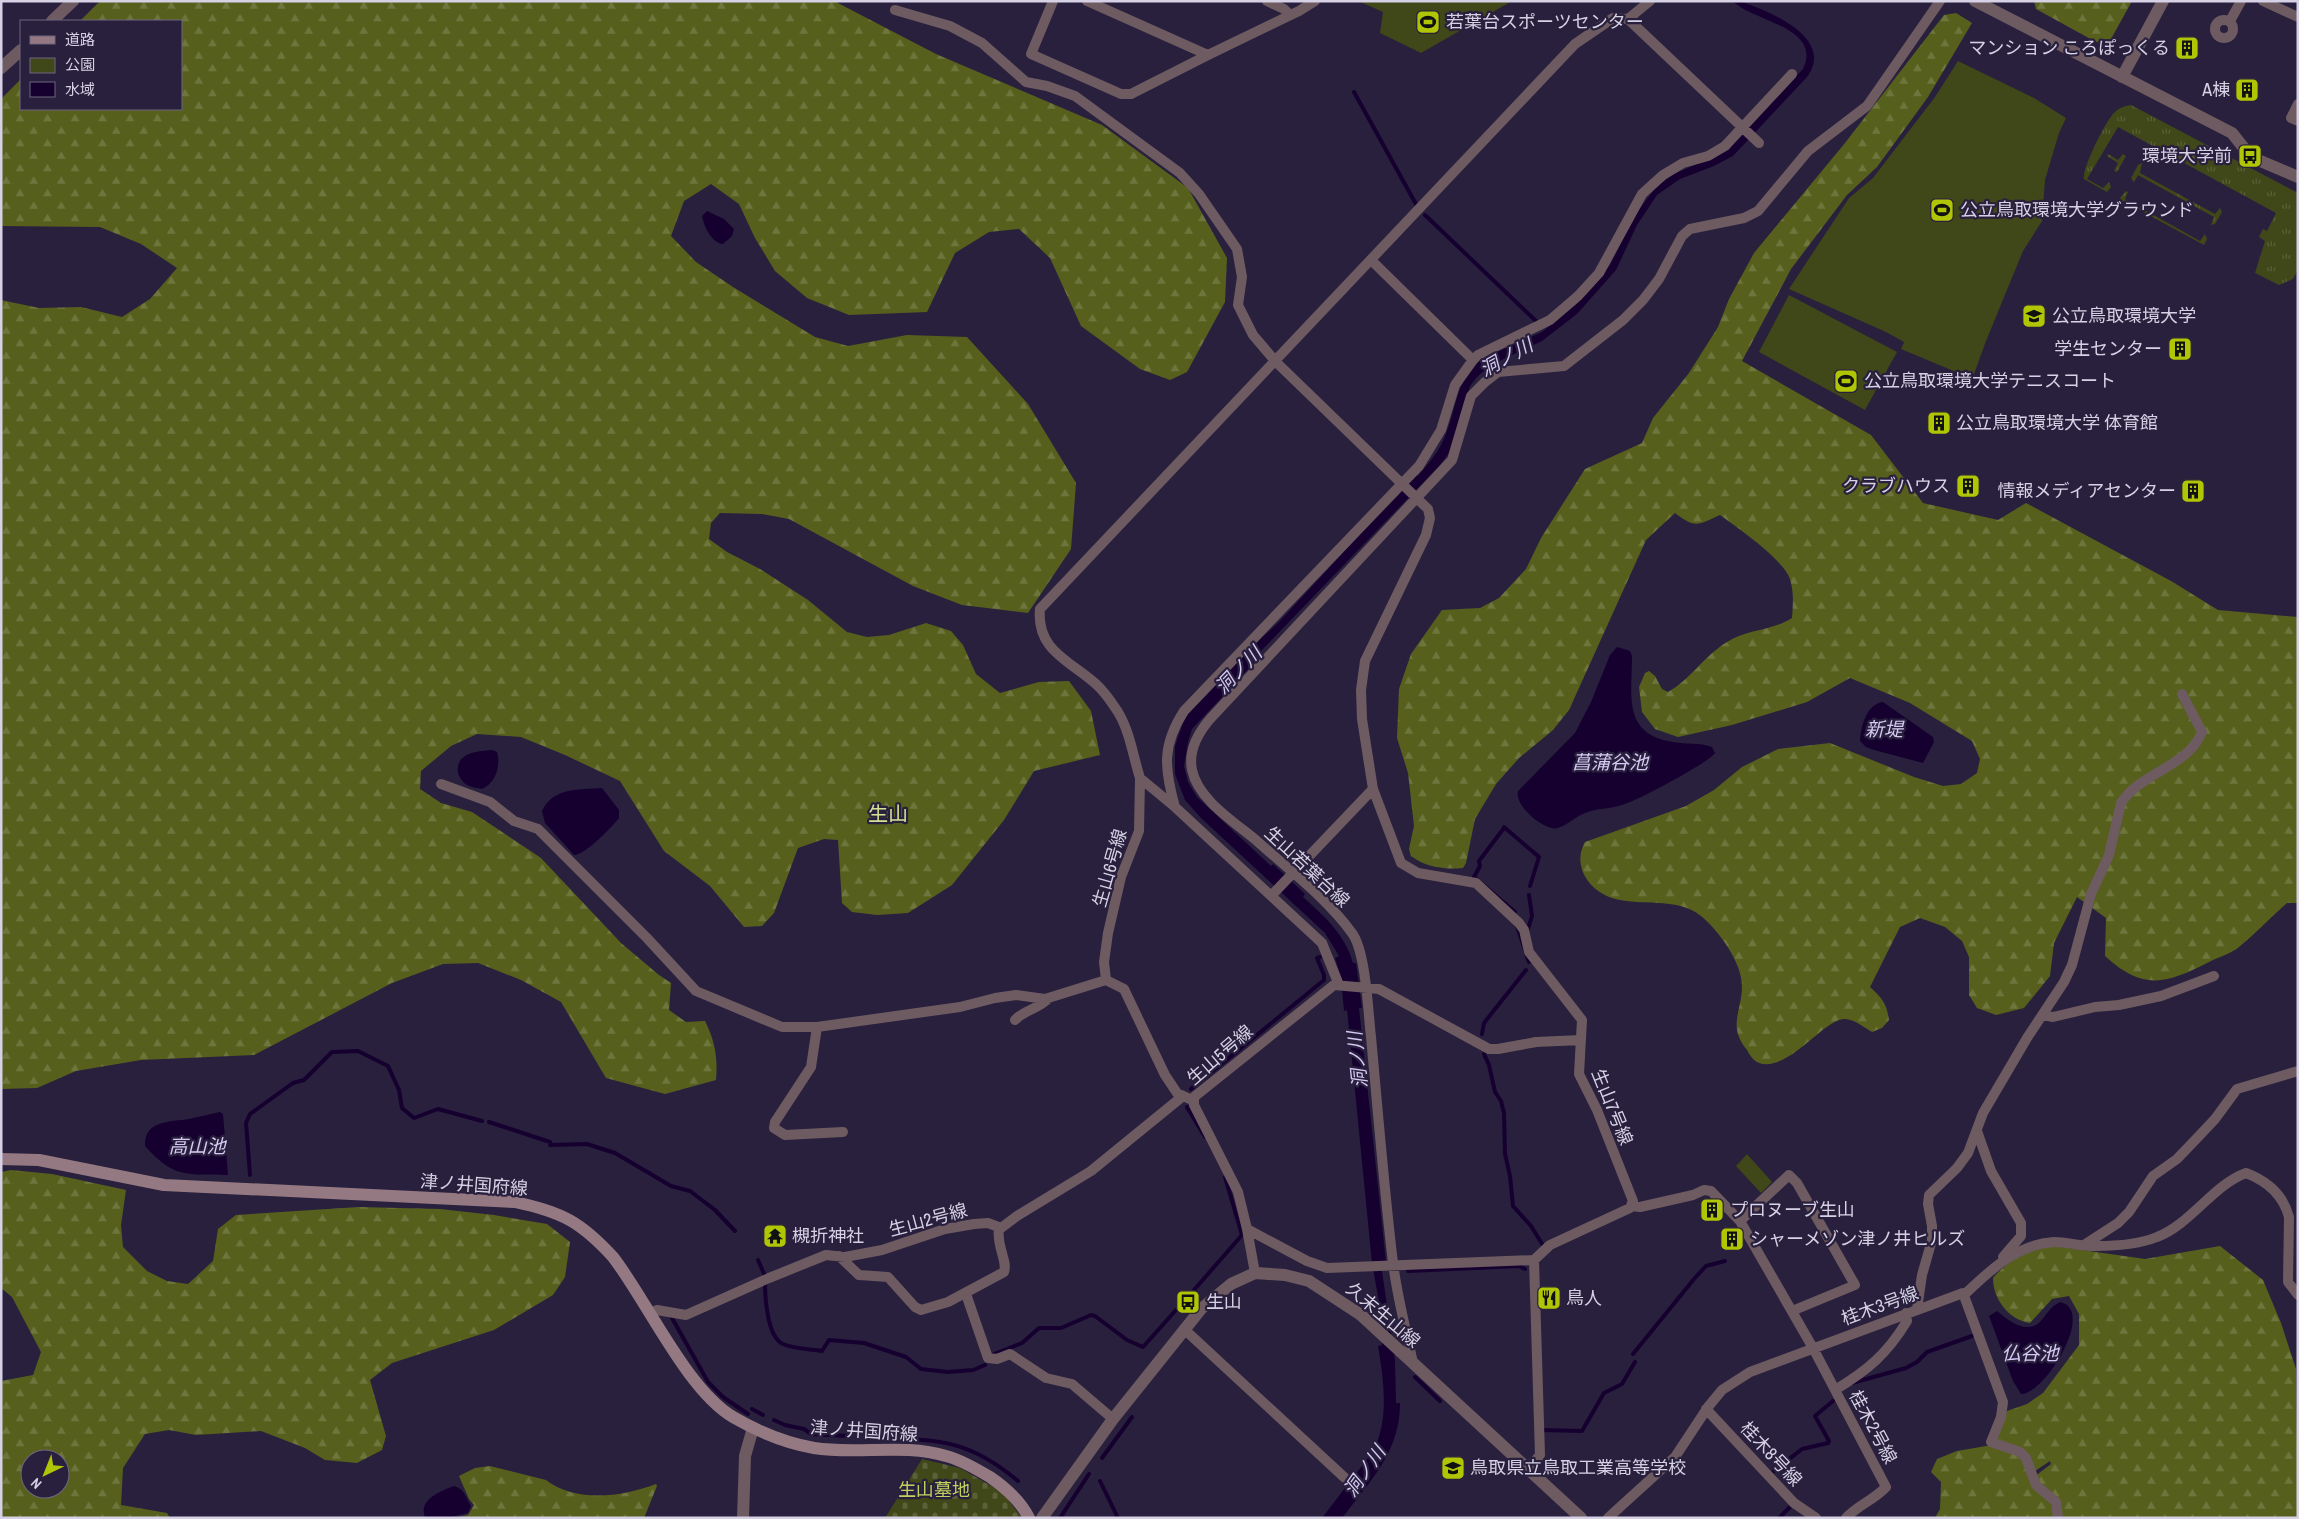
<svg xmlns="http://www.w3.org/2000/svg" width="2299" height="1519" font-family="'Archivo Narrow','Noto Sans JP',sans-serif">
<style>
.grass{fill:url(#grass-tufts)}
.forest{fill:url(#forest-firs);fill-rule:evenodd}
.cemetery{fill:url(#cemetery-stones)}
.park{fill:#404718}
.water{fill:#150030}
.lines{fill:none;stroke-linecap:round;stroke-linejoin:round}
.stream{stroke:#150030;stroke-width:4}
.minor{stroke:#6d5b61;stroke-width:10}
.tertiary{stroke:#6d5b61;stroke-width:12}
.secondary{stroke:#957982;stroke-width:12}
.labels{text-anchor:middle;stroke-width:4.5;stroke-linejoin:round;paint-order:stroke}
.poi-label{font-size:18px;fill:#d6d1e5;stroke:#29203d;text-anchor:start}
.street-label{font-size:18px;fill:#d6d1e5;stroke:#29203d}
.park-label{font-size:18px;fill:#bfd25d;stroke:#29203d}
.water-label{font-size:19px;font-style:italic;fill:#d5caf3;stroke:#29203d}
.quarter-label{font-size:20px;fill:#d2e194;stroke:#29203d}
</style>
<defs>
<pattern id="grass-tufts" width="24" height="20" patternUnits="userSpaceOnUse" patternTransform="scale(1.25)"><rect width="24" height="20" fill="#404718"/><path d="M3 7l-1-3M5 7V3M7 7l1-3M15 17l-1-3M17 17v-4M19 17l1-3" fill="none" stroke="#5b6039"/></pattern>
<pattern id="forest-firs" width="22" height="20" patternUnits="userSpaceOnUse" patternTransform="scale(1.25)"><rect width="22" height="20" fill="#56601c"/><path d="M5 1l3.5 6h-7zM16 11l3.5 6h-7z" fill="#6e763d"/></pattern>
<pattern id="cemetery-stones" width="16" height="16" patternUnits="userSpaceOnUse" patternTransform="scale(1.25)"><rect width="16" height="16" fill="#404718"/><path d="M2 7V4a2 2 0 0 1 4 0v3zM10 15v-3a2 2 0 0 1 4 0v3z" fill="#5b6039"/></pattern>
</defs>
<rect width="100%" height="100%" fill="#29203d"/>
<!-- grass -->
<path class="grass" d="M2131,105L2298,193V270L2293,279L2279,285L2255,273L2265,241L2259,237L2263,229L2267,231L2276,213L2118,127L2087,179L2103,188L2109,182L2111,187L2107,192L2084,179C2082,168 2105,123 2113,114C2118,108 2124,106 2131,105Z
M2108,154L2118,160L2123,154L2126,156L2117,172L2114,171L2118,163L2107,156Z
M2142,163L2140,173L2215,214L2220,208L2222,212L2215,224L2211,225L2214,217L2138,175L2134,182L2131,178L2138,165Z
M2126,191L2128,192L2125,199L2200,241L2205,234L2207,239L2204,245L2119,199Z"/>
<!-- forest -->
<path class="forest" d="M100,1H834L936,54L1102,125L1188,188L1227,258L1225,302L1187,372L1170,380L1140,369L1081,326L1050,258L1019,229L989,232L955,253L927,312L849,315L807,298L775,271L755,238L739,204L711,184L684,201L671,236L696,262L733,287L815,337L848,346L907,335L967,337L1028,404L1076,483L1071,549L1028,613L962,605L913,586L789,519L762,514L720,513L711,523L709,539L727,552L760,569L808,600L847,632L867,637L889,635L926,623L951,631L963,645L976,674L1000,693L1039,682L1069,681L1091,711L1100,755L1034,771L1004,820L952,885L908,913L877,915L852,912L842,903L838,840L824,839L798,848L774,913L762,926L744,927L710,886L664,851L620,781L565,755L521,737L477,734L451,746L421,771L420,789L441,803L472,812L541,858L621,943L659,975L671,983L669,1010L686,1022L705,1021C715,1041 718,1058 716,1080L665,1094L606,1078L561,1002L521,980L478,963L443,964L392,983L254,1055L141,1060L76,1071L37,1088L1,1089V300L39,308L81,307L122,317L150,299L177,268L141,244L100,227L1,226V99L21,79V109H181V21H80Z
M2034,1H2132L2111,39L2096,42L2036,9Z
M1956,13L1972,23L1928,97L1877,167L1847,195L1791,269L1742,361L1871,435L1923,503L1998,520L2026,503L2171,581L2218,610L2298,617V903H2287C2271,917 2256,933 2239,947C2231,954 2218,957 2209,962C2166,984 2143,991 2105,956L2106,918L2077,897L2054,943L2050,976L2024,1008L1996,1015L1977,1008L1969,995V957L1962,941L1945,927L1920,918L1900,927L1870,987C1882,998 1887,1004 1889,1020L1882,1028L1872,1032C1865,1028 1854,1019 1845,1019C1825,1017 1786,1076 1757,1062C1753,1060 1749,1054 1747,1050C1727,1026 1742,1012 1742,986C1742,962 1718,930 1701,916C1676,896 1641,907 1612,898C1588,890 1572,865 1585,842L1686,806L1714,790L1742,767L1778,749L1830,743L1914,777L1943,786L1961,784L1977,773L1980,759L1972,741L1910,703L1850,678L1807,702L1732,725L1678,737L1655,729L1642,712L1639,687L1645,673L1649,671L1655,676L1662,689L1668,692C1690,680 1705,655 1727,642C1747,629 1772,631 1792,618C1793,605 1794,592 1790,579C1783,559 1738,528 1720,515C1698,525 1696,529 1675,513L1646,540L1569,710L1553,730L1519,758L1496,784L1475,819L1466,863L1463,868C1446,870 1425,867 1411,856L1409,849L1414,826L1408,773L1397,738L1399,689L1411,654L1442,610L1480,608L1499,598L1526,569L1541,538L1585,469L1642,443L1653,418L1689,373L1718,327L1729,299L1754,253L1845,143L1944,15Z
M11,1170L52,1174L126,1190L121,1225L123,1247L147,1271L167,1281L188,1284L213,1261L218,1229L236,1215L359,1207L440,1209L494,1215L547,1224L570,1242L565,1277L553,1295L494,1330L392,1363L370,1380L386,1436L382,1450L357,1463L325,1460L305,1448L261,1431L196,1435L169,1430L145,1434L123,1468L121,1505L167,1513L170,1518H1V1381L33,1375L41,1352L12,1297L1,1288V1172ZM30,1459H60V1489H30Z
M2047,1245L2145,1259L2220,1246L2263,1280L2281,1323L2296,1369L2298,1518H2060L2034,1477L2051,1464L2050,1461L2032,1473L2028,1459L1996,1442L2007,1411L2027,1404L2043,1393L2079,1345V1314L2069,1296L2052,1299L2030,1323C2009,1320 1993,1299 1993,1278C2008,1260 2026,1253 2047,1245Z
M1992,1445L2018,1453L2049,1498L2056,1518H1935L1940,1509L1941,1482L1931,1472L1937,1459L1957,1451Z
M490,1466L546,1480C576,1503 622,1497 656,1484L657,1486L644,1518H454L468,1515L474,1505L469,1499L459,1476L475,1468Z"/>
<!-- cemetery -->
<path class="cemetery" d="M922,1459L960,1468L1002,1492L1022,1518H885Z"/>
<!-- park -->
<path class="park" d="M1358,1H1512L1421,53L1380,33L1383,12Z
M1958,61L2034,98L2066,118L2059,133L2045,180L2042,221L2023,251L1986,341L1974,374L1968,377L1901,349L1904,342L1886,332L1789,289L1849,198L1873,178L1935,97Z
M1789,295L1897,352L1865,410L1759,352Z
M1747,1154L1772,1182L1761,1193L1736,1166Z"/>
<!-- water -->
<path class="water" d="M1733,1C1743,1 1753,6 1763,10C1788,21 1831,44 1807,77L1733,156L1714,166L1680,179L1657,195L1637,225L1616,270L1577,314L1542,341L1491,365L1478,376L1470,386L1449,453L1439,466L1262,650L1251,666L1192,729L1188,742L1184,766L1188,782L1197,797L1271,866L1273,864L1305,894L1303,897C1324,916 1345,934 1353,963H1356L1362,1008H1359L1386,1262L1382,1271L1395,1360L1396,1403H1400C1400,1452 1370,1481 1342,1518H1322L1374,1450C1389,1417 1384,1382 1378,1346L1382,1345L1381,1313L1372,1263L1347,1010L1344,1011L1341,978L1335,958L1339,956L1325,933L1201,818L1185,800L1175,774V746L1185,717L1247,651L1278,623L1416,474L1418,476C1427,465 1437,454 1443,441C1459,406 1452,385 1484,356L1486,357L1542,332L1574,306L1610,265L1635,215L1656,187L1674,174L1725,152L1803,69C1823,27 1751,21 1733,1Z
M707,211L724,219L734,229L732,236L723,244C712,243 704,227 702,216Z
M1617,647L1630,651L1632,656C1632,696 1622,734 1673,742C1687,745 1699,742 1712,747L1715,753C1708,763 1637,801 1622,805C1610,809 1597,808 1585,813C1576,816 1568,825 1558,828C1545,832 1514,806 1518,791L1575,733L1591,702L1610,655Z
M1883,702L1933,737L1934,742L1923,763L1874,750L1866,747L1860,741C1861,727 1866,704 1883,702Z
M492,750L497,752C501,765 496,783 482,789C477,788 471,787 467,785C456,778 454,763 465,756C473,751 483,751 492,750Z
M602,788L619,810V818C611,828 585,855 574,855L545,823L542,811C553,787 579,790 602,788Z
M220,1112L223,1114L228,1175C188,1174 174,1179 145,1146C144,1120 170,1122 189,1119C199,1117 210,1114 220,1112Z
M2060,1302C2097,1310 2044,1395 2021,1394L2013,1381L1989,1316L1997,1311C2008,1320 2026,1335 2040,1322C2047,1314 2050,1307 2060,1302Z
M454,1486C465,1489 466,1498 471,1506L468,1513L446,1518H425C418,1499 441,1491 454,1486Z"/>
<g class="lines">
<!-- stream -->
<path class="stream" d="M1354,92L1417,206
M1425,215L1537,322
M1504,827L1539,857L1530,886
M1504,828L1479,861L1480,866L1474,877L1515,912
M1517,926L1529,962
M1528,929L1532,916L1529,895
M1482,1034L1484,1023L1526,970
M1484,1054L1489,1065L1495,1092L1501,1101L1504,1113L1505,1154L1510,1176L1513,1206L1531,1226L1544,1247
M1191,1089L1324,980V975L1317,958L1320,957
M1187,1107L1205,1137
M489,1122L550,1142
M550,1145L587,1144L615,1153L671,1186L690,1191L715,1210L735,1231
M250,1175L246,1123L250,1114L293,1083L304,1080L332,1052L358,1051L388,1066L399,1090L402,1108L414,1118L438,1109L482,1121
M758,1260L765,1276
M1408,1271L1519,1266L1525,1269
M765,1282C765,1297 767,1337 783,1344C794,1349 810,1349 822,1351L829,1340L864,1343L906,1357L921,1369L948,1372L973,1370L985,1365
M1180,1306L1242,1235L1225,1177
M672,1318L708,1382L723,1397L748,1414
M994,1354L1022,1343L1039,1328H1061L1091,1315L1095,1316L1127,1340L1143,1347L1176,1310
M1633,1354L1694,1279L1706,1266L1725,1261
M1415,1377L1440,1401
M1852,1383L1906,1368L1917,1362L1927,1352L1972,1336
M752,1409L763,1415
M774,1420L785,1425L804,1429L811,1434L848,1436
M1542,1430L1582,1431L1604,1393L1622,1384L1635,1362
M870,1438C935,1440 966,1437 1018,1481
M1102,1458L1132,1417
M1774,1471L1802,1449L1828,1443L1829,1441L1815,1416L1833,1401
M1100,1481L1118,1518
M1060,1518L1089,1474
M1779,1518L1791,1506"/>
<!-- minor -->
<path class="minor" d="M1053,1L1031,54L1121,94H1131L1208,55
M1087,1L1208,55L1299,11L1315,1
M1267,1L1284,9L1290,15
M2263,1L2298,17
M895,10L950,26L982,43L1026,82L1047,86L1075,96L1180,173L1199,194L1237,249L1242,277L1238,305L1253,335L1276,362L1428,509L1430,518L1426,535L1365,661L1361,690L1362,719L1373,789
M1628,19L1759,143
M2215 29a9 9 0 1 1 18 0a9 9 0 1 1-18 0Z
M2230,21L2241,1
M2298,104L2291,118L2298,121
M1372,261L1473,360
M1140,778C1133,756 1130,732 1118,712C1112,703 1105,692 1097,685C1071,661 1036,651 1040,609L1575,44L1613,18L1628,19L1650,1
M441,784L490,802L514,821L538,829L647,938L696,991L782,1027H817L960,1007L995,998L1016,995L1045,999L1106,980
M1175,807C1164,768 1162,745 1184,711L1419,466L1441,430L1455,385L1473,360L1478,355L1550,320L1578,296L1599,273L1642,194L1663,175L1683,163L1708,156L1725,146L1792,74
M1272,895L1373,789L1401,863L1418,873L1476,883L1519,923L1524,930L1529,952L1582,1020L1579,1074L1597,1110L1633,1201L1630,1208L1550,1245L1534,1260L1540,1455L1528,1469
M2043,1015L2053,1017L2095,1007L2119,1005L2161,996L2214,976
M1015,1020C1024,1010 1039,1009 1049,998
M817,1027L811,1067L775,1122L774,1128L785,1135L843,1132
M1194,1101L1177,1093L1165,1075L1124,989L1106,980L1104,962L1108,933L1121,877L1139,831L1140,778L1175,807L1322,943L1339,985
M1977,1131L1991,1171L2021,1223V1236L2003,1257
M1631,1206L1640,1207L1693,1195L1704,1190L1711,1191L1740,1221L1813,1348L1886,1487C1874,1500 1858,1505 1846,1518
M1740,1221L1789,1175L1797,1183L1855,1285L1792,1311
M1247,1229L1255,1273
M2084,1245L2118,1223L2129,1212L2153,1176L2177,1159L2199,1136L2215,1119L2237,1089L2298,1071
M839,1256L859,1275L888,1277L915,1307L921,1310L948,1302L1004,1272C1008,1261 996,1246 999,1228
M1534,1260L1327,1268L1307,1261L1247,1229L1238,1192L1194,1105V1097L1334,985L1379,989L1489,1049H1498L1536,1042L1581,1040
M966,1294L988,1358L997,1359L1010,1354L1046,1378L1072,1384L1113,1419
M1964,1295C1989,1271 2017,1244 2054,1242C2069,1242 2082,1247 2096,1246C2115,1246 2140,1244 2157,1237C2191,1224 2213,1185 2246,1173C2267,1181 2283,1194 2289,1217L2288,1282L2298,1295
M1917,1309L1922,1275L1932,1240V1226L1928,1204L1929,1195L1957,1168L1968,1153L1983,1113L2027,1038L2064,982L2072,965L2091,894L2109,855L2121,803C2141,772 2188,767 2202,732L2182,694
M651,1313L657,1310L686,1315L769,1278L826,1255L845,1257L882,1250L945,1229L974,1224L988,1223L1001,1228L1017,1216L1091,1171L1183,1096
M1184,1329L1345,1478
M1413,1363C1406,1330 1397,1296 1393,1263C1384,1188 1378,1112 1371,1037C1368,1012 1366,952 1352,933C1327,898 1289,870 1257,841C1236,823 1198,800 1192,770C1188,750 1198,733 1210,719L1452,460L1471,396L1485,382L1498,372L1564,366L1623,320L1643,300L1659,279L1682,236L1690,229L1744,218L1758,211L1808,151L1867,106L1940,1
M1835,1390C1868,1370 1887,1354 1907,1321L1906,1313
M1706,1409L1794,1503L1816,1518
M1608,1518L1675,1457L1708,1407L1722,1390L1750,1372L1963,1293L2003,1402L2001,1417L1991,1442L2020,1452L2026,1458L2036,1485L2056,1502L2058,1518"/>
<!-- tertiary -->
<path class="tertiary" d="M1975,1L2232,133L2251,157L2298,177
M52,21L73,1
M1,68L21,50
M2122,77L2163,1
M743,1518L745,1456L753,1428
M1042,1518L1113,1419L1201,1309L1231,1284L1255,1273L1285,1275L1309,1281L1361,1315L1581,1518"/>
<!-- secondary -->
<path class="secondary" d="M1,1159L39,1160L164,1185L515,1202C562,1212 581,1222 613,1257C647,1301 687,1390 733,1417C757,1431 786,1443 814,1448C857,1455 904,1443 946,1456C962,1460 976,1469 990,1477C1006,1488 1020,1500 1029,1518"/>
</g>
<!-- icons -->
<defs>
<g id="stadium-square" transform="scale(1.25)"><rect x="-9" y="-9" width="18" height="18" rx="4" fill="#b0c503" stroke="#29203d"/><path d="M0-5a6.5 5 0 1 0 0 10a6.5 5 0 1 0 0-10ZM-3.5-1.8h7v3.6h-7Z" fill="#111"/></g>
<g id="building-square" transform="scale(1.25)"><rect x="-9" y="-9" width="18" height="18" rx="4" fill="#b0c503" stroke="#29203d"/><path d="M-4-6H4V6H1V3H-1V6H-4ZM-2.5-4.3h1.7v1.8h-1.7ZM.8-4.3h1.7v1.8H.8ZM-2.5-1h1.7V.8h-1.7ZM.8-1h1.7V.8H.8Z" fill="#111"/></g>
<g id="bus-square" transform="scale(1.25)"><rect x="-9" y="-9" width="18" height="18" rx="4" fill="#b0c503" stroke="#29203d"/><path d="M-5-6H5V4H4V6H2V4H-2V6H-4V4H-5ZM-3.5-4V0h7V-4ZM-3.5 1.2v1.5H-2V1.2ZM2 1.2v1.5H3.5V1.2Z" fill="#111"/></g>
<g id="school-square" transform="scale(1.25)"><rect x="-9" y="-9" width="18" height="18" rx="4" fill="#b0c503" stroke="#29203d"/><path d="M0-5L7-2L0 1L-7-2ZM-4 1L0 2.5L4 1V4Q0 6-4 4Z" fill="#111"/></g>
<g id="temple-square" transform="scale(1.25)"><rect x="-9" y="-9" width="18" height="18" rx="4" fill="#b0c503" stroke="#29203d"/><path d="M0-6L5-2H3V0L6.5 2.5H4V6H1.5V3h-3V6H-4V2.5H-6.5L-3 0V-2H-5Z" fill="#111"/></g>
<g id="restaurant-square" transform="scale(1.25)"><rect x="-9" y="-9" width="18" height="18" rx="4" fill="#b0c503" stroke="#29203d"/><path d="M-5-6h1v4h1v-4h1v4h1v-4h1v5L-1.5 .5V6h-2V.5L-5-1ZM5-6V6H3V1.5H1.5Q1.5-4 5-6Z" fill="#111"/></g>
</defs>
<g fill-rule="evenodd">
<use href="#stadium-square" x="1428" y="22"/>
<use href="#building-square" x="2187" y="48"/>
<use href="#building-square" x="2247" y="90"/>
<use href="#bus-square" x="2250" y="156"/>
<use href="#stadium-square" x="1942" y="210"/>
<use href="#school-square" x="2034" y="316"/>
<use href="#building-square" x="2180" y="349"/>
<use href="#stadium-square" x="1846" y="381"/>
<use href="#building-square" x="1939" y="423"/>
<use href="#building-square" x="1968" y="486"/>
<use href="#building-square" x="2193" y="491"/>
<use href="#building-square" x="1712" y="1210"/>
<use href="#temple-square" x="775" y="1236"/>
<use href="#building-square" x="1732" y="1239"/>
<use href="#restaurant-square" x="1549" y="1298"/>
<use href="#bus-square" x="1188" y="1302"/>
<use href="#school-square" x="1453" y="1468"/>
</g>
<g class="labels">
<!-- poi labels -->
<g class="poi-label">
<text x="1446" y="28">若葉台スポーツセンター</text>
<text x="2170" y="54" text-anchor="end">マンション ころぽっくる</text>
<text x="2230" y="96" text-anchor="end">A棟</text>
<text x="2232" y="162" text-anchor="end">環境大学前</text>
<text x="1960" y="216">公立鳥取環境大学グラウンド</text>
<text x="2052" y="322">公立鳥取環境大学</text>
<text x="2162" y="355" text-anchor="end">学生センター</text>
<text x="1864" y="387">公立鳥取環境大学テニスコート</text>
<text x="1956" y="429">公立鳥取環境大学 体育館</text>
<text x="1950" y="492" text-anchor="end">クラブハウス</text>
<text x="2176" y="497" text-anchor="end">情報メディアセンター</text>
<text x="1730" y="1216">プロヌーブ生山</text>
<text x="792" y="1242">槻折神社</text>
<text x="1750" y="1245">シャーメゾン津ノ井ヒルズ</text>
<text x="1566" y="1304">鳥人</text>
<text x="1206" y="1308">生山</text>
<text x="1470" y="1474">鳥取県立鳥取工業高等学校</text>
</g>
<!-- street labels -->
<g class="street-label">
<text transform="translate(1307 867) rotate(43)" y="6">生山若葉台線</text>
<text transform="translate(1110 868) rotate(-74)" y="6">生山6号線</text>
<text transform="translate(1220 1055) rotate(-41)" y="6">生山5号線</text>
<text transform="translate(1612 1107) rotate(68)" y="6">生山7号線</text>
<text transform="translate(474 1185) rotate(4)" y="6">津ノ井国府線</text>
<text transform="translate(928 1220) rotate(-15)" y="6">生山2号線</text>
<text transform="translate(1880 1306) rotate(-20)" y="6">桂木3号線</text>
<text transform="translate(1383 1315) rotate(40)" y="6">久末生山線</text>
<text transform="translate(1873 1427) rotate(62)" y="6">桂木2号線</text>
<text transform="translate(864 1431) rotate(4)" y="6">津ノ井国府線</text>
<text transform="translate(1771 1454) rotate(47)" y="6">桂木8号線</text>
</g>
<!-- park labels -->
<g class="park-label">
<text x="934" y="1496">生山墓地</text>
</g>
<!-- water labels -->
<g class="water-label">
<text transform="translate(1506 357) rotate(-29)" y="7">洞ノ川</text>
<text transform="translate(1238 670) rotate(-46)" y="7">洞ノ川</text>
<text x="1884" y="736">新堤</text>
<text x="1610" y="769">菖蒲谷池</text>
<text transform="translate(1357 1060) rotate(-96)" y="7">洞ノ川</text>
<text x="197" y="1153">高山池</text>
<text x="2030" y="1360">仏谷池</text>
<text transform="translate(1364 1471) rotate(-55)" y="7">洞ノ川</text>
</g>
<!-- quarter labels -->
<g class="quarter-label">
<text x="888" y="821">生山</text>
</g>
</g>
<!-- border -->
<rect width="2299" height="1519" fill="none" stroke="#d6d1e5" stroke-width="5"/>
<!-- legend -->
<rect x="20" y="20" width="162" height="90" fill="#29203d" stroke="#6e6780"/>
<rect x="30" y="36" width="25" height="8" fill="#957982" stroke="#6e6780"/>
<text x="65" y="45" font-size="15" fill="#d6d1e5">道路</text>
<rect x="30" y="58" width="25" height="15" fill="#404718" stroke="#6e6780"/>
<text x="65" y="70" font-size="15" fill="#d6d1e5">公園</text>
<rect x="30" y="82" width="25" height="15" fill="#150030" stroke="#6e6780"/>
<text x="65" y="95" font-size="15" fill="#d6d1e5">水域</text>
<!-- north arrow -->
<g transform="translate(45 1474) rotate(223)"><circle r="24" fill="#29203d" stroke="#6e6780"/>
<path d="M0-4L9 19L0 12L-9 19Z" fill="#b0c503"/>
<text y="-8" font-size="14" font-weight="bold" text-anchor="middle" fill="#d6d1e5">N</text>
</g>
</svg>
